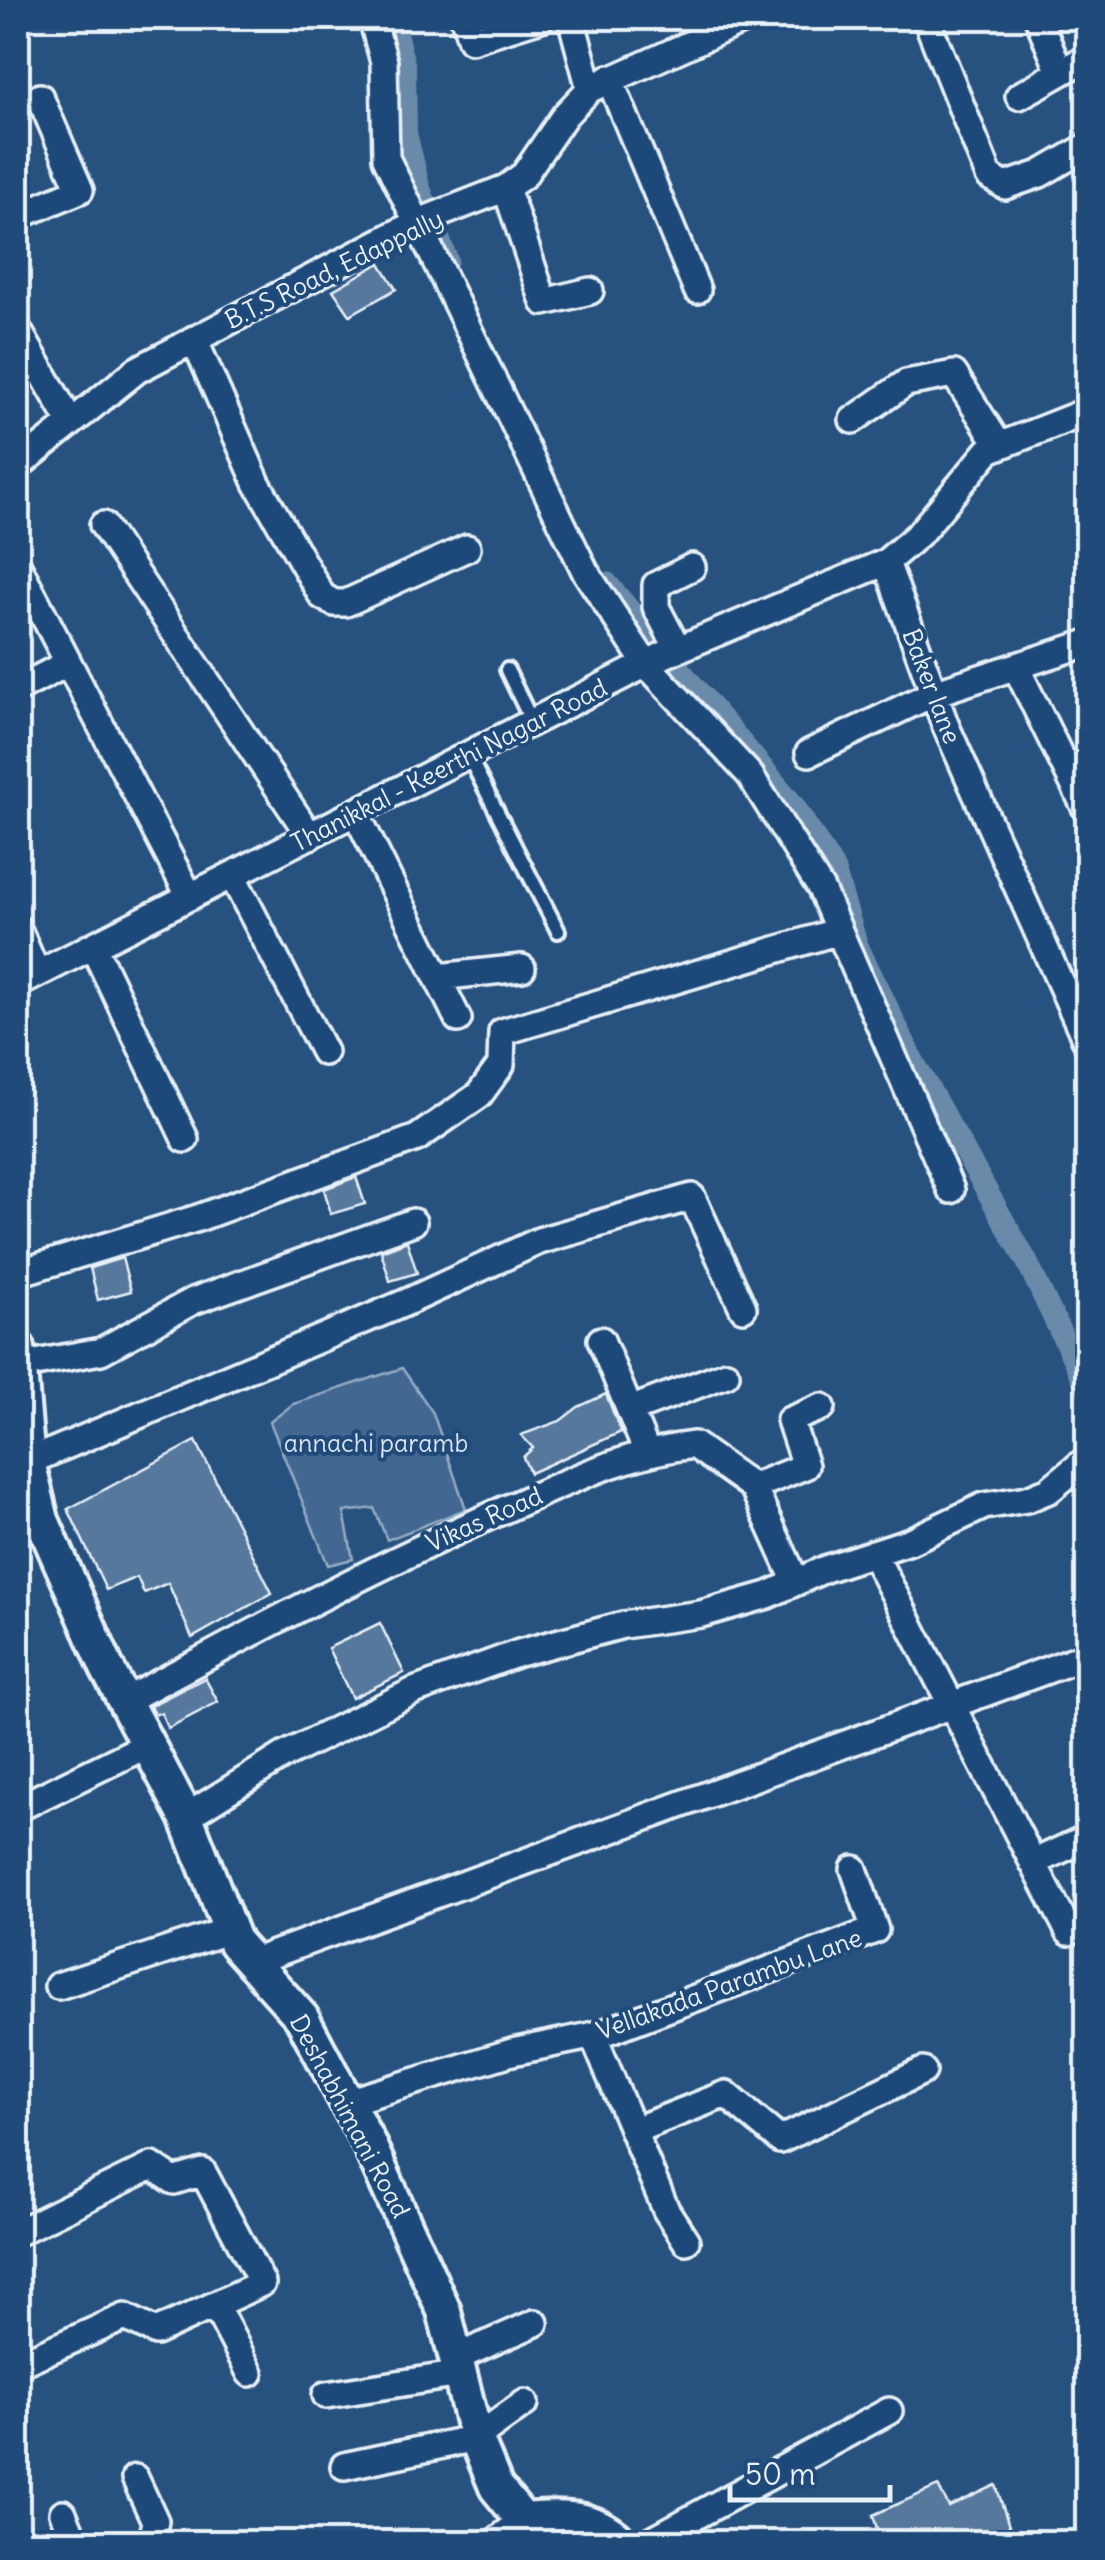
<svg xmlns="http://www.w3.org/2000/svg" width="1105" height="2560" font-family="Delius,sans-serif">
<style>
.green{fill:#436891;stroke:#96acc4;stroke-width:2.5}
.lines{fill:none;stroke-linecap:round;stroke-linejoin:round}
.canal{stroke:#6b8aaa;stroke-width:22}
.building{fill:#57789d;stroke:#e8f1f8;stroke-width:2.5}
.service-casing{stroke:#e8f1f8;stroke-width:20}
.minor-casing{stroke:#e8f1f8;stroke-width:32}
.tertiary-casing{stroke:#e8f1f8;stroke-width:40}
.service{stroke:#1f4a7a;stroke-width:12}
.minor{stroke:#1f4a7a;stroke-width:25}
.tertiary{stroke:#1f4a7a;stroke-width:32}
.labels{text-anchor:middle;stroke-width:8;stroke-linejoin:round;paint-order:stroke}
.street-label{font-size:25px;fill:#e8f1f8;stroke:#1f4a7a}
.park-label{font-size:25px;fill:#d8e3ee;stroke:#1f4a7a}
</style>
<rect width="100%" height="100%" fill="#27517f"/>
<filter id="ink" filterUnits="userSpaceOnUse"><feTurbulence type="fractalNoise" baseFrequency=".01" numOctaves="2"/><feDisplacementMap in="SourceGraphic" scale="20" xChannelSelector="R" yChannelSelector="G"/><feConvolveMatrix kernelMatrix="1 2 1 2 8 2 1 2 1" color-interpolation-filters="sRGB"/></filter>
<g filter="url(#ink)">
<!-- green -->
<path class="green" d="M402,1368L433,1413L466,1509L387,1540L374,1508L344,1512L353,1559L328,1565L270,1422L293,1404Z"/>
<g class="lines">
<!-- canal -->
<path class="canal" d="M392,18L405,68L406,133L419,186L447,260
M607,583L793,804L834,869L857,945L915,1064L1026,1260L1088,1390"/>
</g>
<!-- building -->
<path class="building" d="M380,263L396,289L350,315L333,290Z
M356,1177L365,1204L331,1214L324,1189Z
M407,1241L417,1273L390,1281L381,1251Z
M122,1258L131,1291L98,1300L90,1268Z
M606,1394L621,1432L530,1473L523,1457L533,1448L521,1435L560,1421L578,1407Z
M196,1441L272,1593L192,1638L168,1583L144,1593L137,1577L106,1590L68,1509Z
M380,1623L404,1673L352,1698L328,1648Z
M205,1678L218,1702L168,1728L161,1713L154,1714L150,1706Z
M996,2485L1014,2542H881L873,2515L938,2486L949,2507Z"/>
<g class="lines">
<!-- service casing -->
<g class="service-casing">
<path id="service" d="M507,670L533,724
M469,757L558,931"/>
</g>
<!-- minor casing -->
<g class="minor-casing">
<path id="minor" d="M372,18L384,62L386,158L585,571L646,664L750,775L821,889L951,1190
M464,18L471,40L541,18
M571,18L590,89
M926,18L989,176L1005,186L1040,174L1088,146
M1038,18L1059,70
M609,78L697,290
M1019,96L1088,57
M506,188L544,302L590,291
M18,216L80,190L40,97
M18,330L70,421
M194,339L257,483L322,596L334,603H346L467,548
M853,420L906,383L954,374L999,445
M18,466L137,370L414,224L506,188L524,175L565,115L590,89L748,18
M103,525L310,836
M886,562L945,724L1088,1045
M18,566L190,897
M678,649L656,607V585L692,567
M1016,667L1088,813
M18,689L68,663
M809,753L934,693L1088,643
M356,813L458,1019
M232,875L324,1052
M18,929L37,974
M93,946L185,1139
M438,977L522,968
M18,984L664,655L886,562L919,534L989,450L1088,411
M18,1273L198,1218L417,1138L479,1095L501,1065L502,1032L839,931
M601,1340L646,1450
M19,1366L101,1351L193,1301L413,1222
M630,1410L726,1374
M18,1466L407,1302L539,1241L692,1197L743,1308
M753,1487L805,1466L790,1420L822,1407
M873,1553L1069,1932L1088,1922
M127,1700C252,1632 377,1566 508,1508C569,1481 628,1452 694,1445L753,1487L796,1582
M18,1808L149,1744
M186,1817L283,1756L414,1691L519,1653L623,1625L701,1614L768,1595L825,1569L910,1541L984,1506L1027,1499L1049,1490L1088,1458
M1033,1863L1088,1837
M252,1962L1088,1655
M58,1986L230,1930
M593,2035L666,2210L686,2241
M347,2102L512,2052L600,2034L875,1930L854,1869
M635,2130L726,2094L780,2140L923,2071
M18,2232L152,2166L174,2181L203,2172L262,2283L156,2332L125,2317L18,2364
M215,2305L250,2373
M458,2357L535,2323
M326,2395L461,2374
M344,2466L476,2438L525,2403
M135,2478L155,2521L151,2542
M63,2513L75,2542
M495,2542L523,2520
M648,2542L889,2411"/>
</g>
<!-- tertiary casing -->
<g class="tertiary-casing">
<path id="tertiary" d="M18,1348L28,1462L42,1520L107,1668L186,1817L235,1943L302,2018L368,2142L444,2311L476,2438L496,2487L523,2520C561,2517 592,2514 621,2542"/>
</g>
<!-- service -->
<use href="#service" class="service"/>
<!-- minor -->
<use href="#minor" class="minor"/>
<!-- tertiary -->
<use href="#tertiary" class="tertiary"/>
</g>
</g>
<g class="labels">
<!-- street labels -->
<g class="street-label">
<text transform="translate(334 269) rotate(-26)" y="9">B.T.S Road, Edappally</text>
<text transform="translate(932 686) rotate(69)" y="9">Baker lane</text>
<text transform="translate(449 765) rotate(-27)" y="9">Thanikkal - Keerthi Nagar Road</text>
<text transform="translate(484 1519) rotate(-24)" y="9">Vikas Road</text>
<text transform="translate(729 1984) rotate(-20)" y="9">Vellakada Parambu Lane</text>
<text transform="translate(350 2116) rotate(62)" y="9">Deshabhimani Road</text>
</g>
<!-- park labels -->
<g class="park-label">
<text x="376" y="1452">annachi paramb</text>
</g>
</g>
<!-- margin -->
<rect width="1105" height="2560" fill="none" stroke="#1f4a7a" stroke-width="60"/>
<rect x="30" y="30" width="1045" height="2500" fill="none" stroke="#e8f1f8" stroke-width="4" filter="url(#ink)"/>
<!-- scale -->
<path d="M730 2485v15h160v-15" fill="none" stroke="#e8f1f8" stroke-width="5"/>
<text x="745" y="2485" font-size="30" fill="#e8f1f8" stroke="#1f4a7a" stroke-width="8" paint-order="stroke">50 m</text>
</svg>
